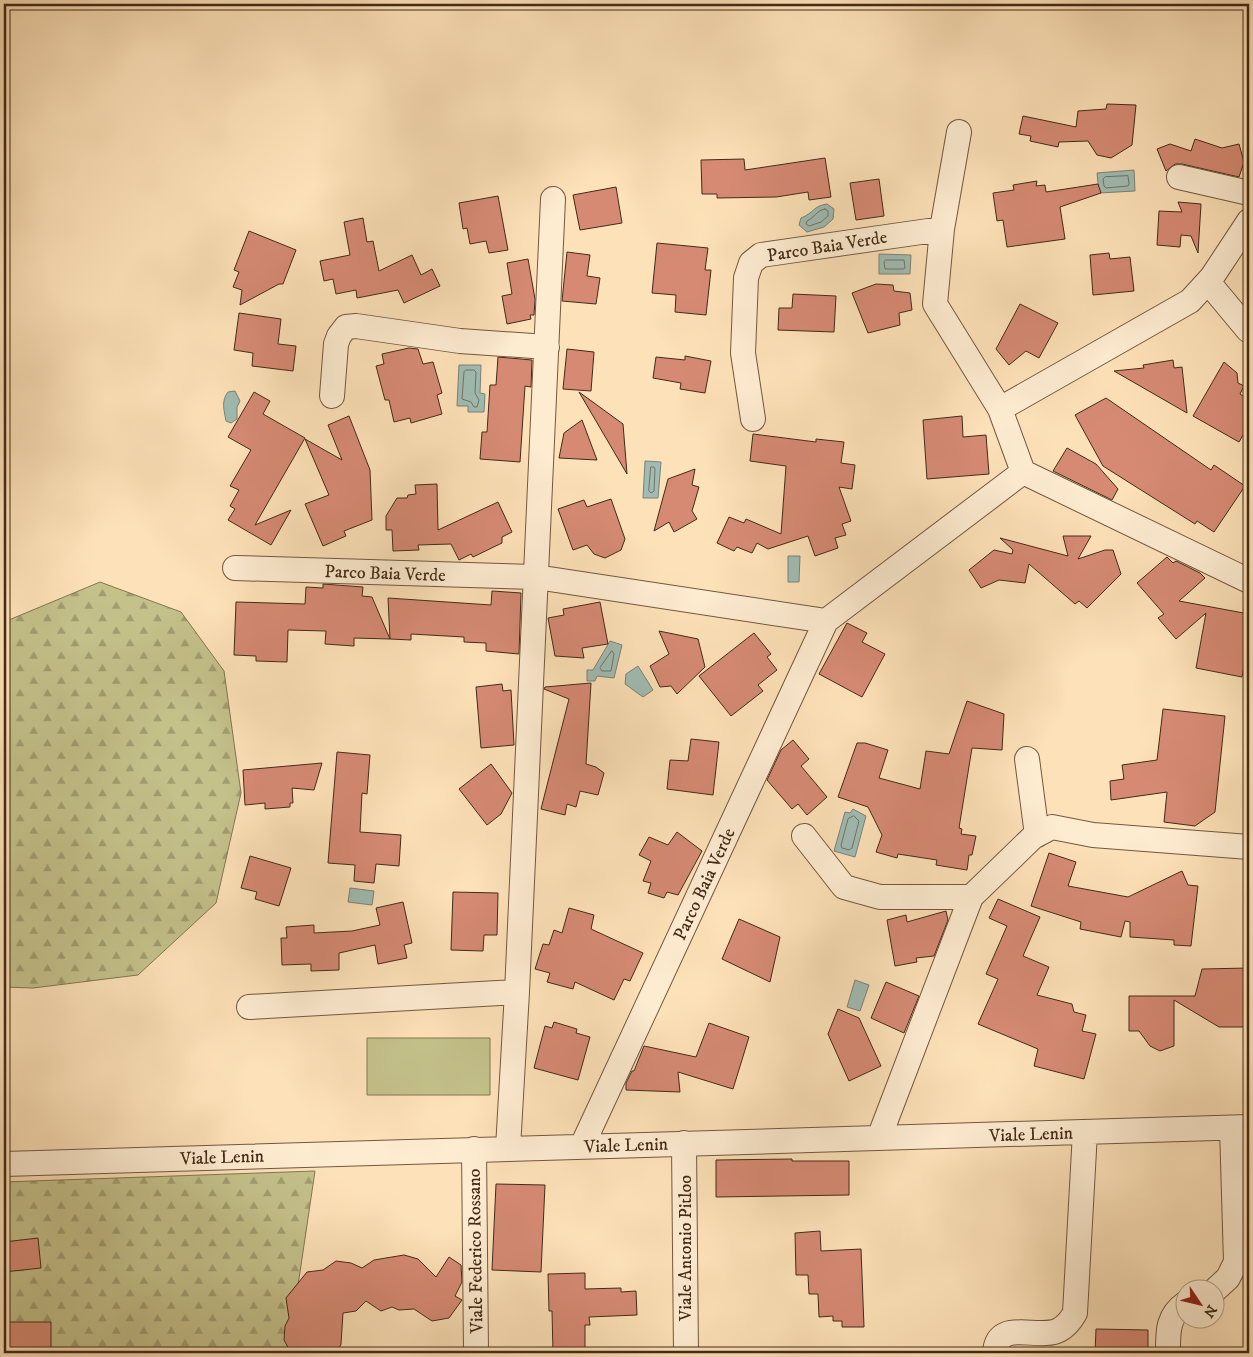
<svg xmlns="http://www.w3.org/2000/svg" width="1253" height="1357" font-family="'IM FELL DW Pica',serif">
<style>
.grass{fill:#c4c18b;stroke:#847651}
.forest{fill:url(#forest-firs);stroke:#847651}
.water{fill:#a0bcb4;stroke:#7b8275}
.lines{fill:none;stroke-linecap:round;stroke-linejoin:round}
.shore{stroke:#727366;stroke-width:1}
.building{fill:#d68a74;stroke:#432a17}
.street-casing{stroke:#72583f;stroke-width:26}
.street{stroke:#feecd1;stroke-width:24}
.labels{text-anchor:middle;stroke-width:5;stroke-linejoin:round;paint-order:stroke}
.street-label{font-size:18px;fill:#432a17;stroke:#feecd1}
</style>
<defs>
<pattern id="forest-firs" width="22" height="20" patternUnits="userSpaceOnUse" patternTransform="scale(1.25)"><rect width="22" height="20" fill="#c4c18b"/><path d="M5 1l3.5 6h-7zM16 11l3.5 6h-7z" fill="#a19d71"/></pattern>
</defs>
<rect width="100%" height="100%" fill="#fde1b8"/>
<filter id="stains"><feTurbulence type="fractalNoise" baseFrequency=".004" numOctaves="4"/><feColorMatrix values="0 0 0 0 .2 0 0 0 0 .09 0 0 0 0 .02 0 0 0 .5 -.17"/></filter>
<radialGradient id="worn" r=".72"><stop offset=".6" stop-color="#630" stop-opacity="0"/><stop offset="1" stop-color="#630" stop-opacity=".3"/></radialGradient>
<!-- grass -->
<path class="grass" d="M367,1038H490V1095H367Z"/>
<!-- forest -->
<path class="forest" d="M100,582L181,612L224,671L241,793L216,903L138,975L33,988L4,987V622Z
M315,1171L288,1353H4V1182Z"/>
<!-- water -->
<path class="water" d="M1134,170L1135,191L1099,193L1097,173Z
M827,204L834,209L833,219L824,227L807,232L799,225L801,218C814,213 813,206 827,204Z
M879,254L911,255L910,274H879Z
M459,365H481L480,393L485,394L484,412H468V406H457Z
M235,391L240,401L237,407V419L231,423L226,421C224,410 221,401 228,392Z
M645,461L661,462L658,498H643Z
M788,556H800L799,582H788Z
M610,641L622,645L614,678L597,676L595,681H587V670H593Z
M638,666L653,690L643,697L625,684L626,674Z
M853,809L866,816L855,857L834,851L845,812L850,813Z
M350,888L374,891L372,905L348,902Z
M855,980L869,985L860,1011L847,1007Z"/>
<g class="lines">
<!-- shore -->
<path class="shore" d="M1128,176L1129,184L1128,186L1106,188L1104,186L1103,179L1105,177Z
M825,209L828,211V216L821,222L809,226L806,224L807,221C814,218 817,210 825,209Z
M886,260H904L905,268L903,269H885L884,262Z
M466,370H474L476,372L475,393L479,400L477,407H474L471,402L462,399L464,372Z
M651,467H654L655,469L654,491L651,493L649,491Z
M612,651L614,654L611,671H602L600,668Z
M854,816L859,821L852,848L849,850L842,848L841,845L848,819Z"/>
</g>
<!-- building -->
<path class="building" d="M1107,104L1136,105L1132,145L1111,158L1097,155L1088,141L1059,142L1058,147L1030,141L1031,136L1019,134L1023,116L1076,127L1078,111L1106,109Z
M1195,139L1222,148L1239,144L1244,162L1239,177L1182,164H1175L1166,171L1157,149L1170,144L1191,151Z
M825,158L831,197L809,200L808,192L776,197L717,198V194H702L701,160L744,159L745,170Z
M879,179L884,216L856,220L850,183Z
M1037,181L1036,186L1045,185L1046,192L1098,184L1101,193L1060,207L1065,239L1007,247L1003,220L997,221L993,193L1014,190L1013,185Z
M616,187L622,223L580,230L573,195Z
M498,196L508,250L489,253L486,241L470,244L467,228L463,229L459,203Z
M1178,202L1201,204L1198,253L1191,236L1181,235L1180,247L1157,245L1159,211L1182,212Z
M363,218L367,242L373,241L379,271L412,255L421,275L432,269L440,286L404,303L398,290L357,298L356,290L336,294L333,279L324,281L320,261L350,255L344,222Z
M249,231L296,250L283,284H279L240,305L242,290L233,287L239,272L234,270Z
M657,243L708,248L705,270H711L706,315L675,312L676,295L652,293Z
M567,252L590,255L587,276L600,278L596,304L562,301Z
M1109,253L1110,259L1130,257L1134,291L1093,295L1090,255Z
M528,259L535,299L534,315H530L531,319L507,324L502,296L512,294L507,263Z
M876,284L893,285L894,291L910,293L912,310L899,313L900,325L868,333L852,293Z
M793,294L836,296L834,332L778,330L779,308H792Z
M1020,304L1058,323L1039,358L1026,351L1009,365L996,349Z
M239,313L281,319L278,344L296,346L293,371L252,366L253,353L234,350Z
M409,348L418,349L423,364L433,362L442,393L437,395L442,414L411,423L410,418L394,422L389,400H385L376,366L384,364L382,354Z
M567,349L594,352L591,391L563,389Z
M685,356L711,361L705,393L680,389L681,383L653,378L656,357L685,360Z
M498,357L532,360L531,387L525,386L520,462L480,459L482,432H487L490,385H496Z
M1173,360L1174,368L1182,367L1187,413L1114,371L1144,368L1143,365Z
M1224,362L1237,373L1238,383L1244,386L1240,394L1249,400V425L1239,442L1193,416Z
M254,392L270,401L263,414L305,438L255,525L291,510L271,545L228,520L235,509L230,506L239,490L230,486L251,450L228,437Z
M579,392L623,424L627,474Z
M1106,398L1211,470L1214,465L1245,486L1214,532L1197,521L1195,524L1103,466L1075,415Z
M349,416L370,470L372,520L344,531L346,536L323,546L305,504L329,495L305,439L342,460L328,425Z
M962,416L963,437L986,435L989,474L927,479L923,420Z
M582,420L597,460L559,458L564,433Z
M753,434L816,442V439L844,442L841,463L855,465L852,489L839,487L851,521L842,524L846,535L835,538L838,548L815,556L808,536L768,549L757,543L752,553L737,547L734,551L717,543L729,517L744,523L746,519L781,534L786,466L750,461Z
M1067,448L1096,464L1118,489L1112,500L1053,471Z
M695,469L692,485L699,487L692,511L697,519L674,532L669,522L654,531L668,479Z
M437,484L438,530L498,502L512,532L502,537V543L473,557L471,554L459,560L451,544L418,545L419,550L393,551L392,530H386V516L397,498H407L408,495L416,494L415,485Z
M611,499L625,539L621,550L605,558L594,554L587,545L573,550L558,509L584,500L587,507Z
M1063,536H1091L1078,559L1105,550H1113L1121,574L1087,608L1079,601L1075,604L1029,564L1025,583L999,580L981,588L969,570L994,550L1012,554L1013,550L1000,538L1068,556Z
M1167,557L1173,563L1176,561L1200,573L1205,578L1179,601L1249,614V640L1242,677L1196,668L1206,613L1176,639L1158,618L1164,614L1137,583Z
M323,584L363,587L362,596L372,597L390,639L354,638V646L325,644L326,631L288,630L287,662L256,661V656L234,655L236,602L305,604L306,587L323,588Z
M492,591L521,593L519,654L486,651V643L464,642V637L411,634V640L390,639L388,598L491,605Z
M600,602L608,644L582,648L584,658L555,656L548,618L564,615L563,609Z
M847,623L867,633L862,642L885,654L862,697L819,674Z
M659,631L698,639L705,667L677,694L671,686L660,687L650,666L669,654Z
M754,633L771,654L767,657L777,670L758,685L763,691L731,716L699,676Z
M591,683L586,764L596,767L604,773L598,795L580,791L576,807L567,804L565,815L541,809L569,699L544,689L545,687Z
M502,684L503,691L511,690L514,745L481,748L476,687Z
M967,701L1004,714L1002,750L972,748L959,828L962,829L961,834L976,836L972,855H969L967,870L936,865L937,860L898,854L897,858L876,852L882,835L868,807L838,797L857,743H865L888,750L879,778L920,789L926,751L949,754Z
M1163,709L1225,716L1215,812L1195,826L1164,822L1167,792L1111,800L1110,781L1124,779L1122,765L1157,760Z
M691,739L719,742L713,795L667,789L670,760L688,761Z
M793,740L809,759L801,766L827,797L807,815L798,804L792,809L767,780L781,750Z
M337,752L370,755L367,794L362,793L360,832L401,835L399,866L376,864L374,883L354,881L355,865L328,863Z
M322,763L314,790L292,788L293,803H290V807L265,809V803L245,805L243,770Z
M491,764L512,793L501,814L487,825L459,789Z
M677,832L702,851L678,895L667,892L664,898L648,893L651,883L643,881L651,861L639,855L649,837L668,845Z
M1049,853L1076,862L1068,886L1128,897L1182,871L1188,885L1198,886L1191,946L1174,945V940L1130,937V922L1125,921L1121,937L1080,929L1081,922L1031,906Z
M250,856L291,868L279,906L255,899L257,892L241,888Z
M453,892L498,893L497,935H484L483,951L451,950Z
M998,899L1040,917L1023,956L1049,967L1037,995L1072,1004L1074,1012L1086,1015L1082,1031L1096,1034L1084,1079L1034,1066L1038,1049L978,1024L998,979L986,974L1007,926L989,918Z
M403,902L412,943L404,945L407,958L378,964L375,945L339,953V970L311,971V964L282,965L281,938H287L286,927L314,925V933L352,931L380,925L376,908Z
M569,908L594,915L591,929L643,953L630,981L624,979L614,1000L575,982L573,989L547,982L550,973L535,969L543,944L549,945L554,930L562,933Z
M946,911L948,920L934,956L916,958L917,962L895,966L887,920L906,915L907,922Z
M739,919L780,937L770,982L722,959Z
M1249,968V1027H1219L1174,1000V1046L1160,1051L1150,1046L1139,1031H1129V996H1195L1202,969Z
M886,982L919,996L904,1033L871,1018Z
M838,1009L859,1018L881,1066L849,1081L828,1034Z
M554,1022L577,1029L576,1033L590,1037L578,1080L534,1068L545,1026L552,1028Z
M709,1023L749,1037L733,1089L678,1072L680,1092L626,1090V1083L632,1071H634L644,1046L696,1057Z
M792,1159V1161H849V1195L716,1197V1160Z
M496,1184L545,1185L541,1272L492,1270Z
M820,1231L821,1251L861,1249L864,1327H842V1321H833V1316L819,1317L818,1294H809L808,1275H796L795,1233Z
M38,1238L41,1268L4,1272V1242Z
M404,1255L418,1259L436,1277L449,1257L461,1265L462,1282L455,1296L462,1300L449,1318L432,1321L414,1309L399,1310L392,1307L381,1311L366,1301L356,1311L343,1313L341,1344L337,1353H291L284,1340L285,1326L289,1318L286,1298L307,1272L323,1270L336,1261L351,1263L362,1268L374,1260Z
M585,1273V1289L621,1288V1292L636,1291L637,1315L589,1317L590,1325H585V1353H553L552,1311H549L548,1274Z
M4,1322H51V1348H48V1353H4Z
M1096,1329L1148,1330V1351L1144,1350V1353H1095Z"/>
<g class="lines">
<!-- street casing -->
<g class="street-casing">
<path id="street" d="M1179,177L1249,193
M1208,282L1248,330
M332,396L336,344L339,336L346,327L356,326L460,341L547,347
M1000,409L1190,301L1212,277L1249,221
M753,419L743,353L746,278L751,263L761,255L942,229
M1023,472L1249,581
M235,568L536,577L826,621
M1027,759L1037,835
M804,836L844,887L880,897H971
M249,1007L517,992
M879,1138L971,897L1033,837L1052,827L1093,835L1249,847
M684,1143L686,1353
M582,1146L826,621L1023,472L1000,409L935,304L942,229L959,132
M508,1148L517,992L553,199
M474,1149L476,1353
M4,1164L1249,1127
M1215,1290L1228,1278L1236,1262L1232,1128
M995,1353C997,1317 1039,1341 1059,1330C1067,1326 1071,1320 1075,1313L1085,1132
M1168,1353C1168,1332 1167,1316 1186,1303"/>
</g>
<!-- street -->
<use href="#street" class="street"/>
</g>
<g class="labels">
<!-- street labels -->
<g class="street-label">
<text transform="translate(827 246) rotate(-9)" y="6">Parco Baia Verde</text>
<text transform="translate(385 573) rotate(2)" y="6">Parco Baia Verde</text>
<text transform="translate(704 884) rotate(-65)" y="6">Parco Baia Verde</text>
<text transform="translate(1031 1134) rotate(-2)" y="6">Viale Lenin</text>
<text transform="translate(626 1145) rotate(-2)" y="6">Viale Lenin</text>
<text transform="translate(222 1157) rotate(-2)" y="6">Viale Lenin</text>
<text transform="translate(685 1248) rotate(-90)" y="6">Viale Antonio Pitloo</text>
<text transform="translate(475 1251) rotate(-91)" y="6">Viale Federico Rossano</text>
</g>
</g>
<!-- margin -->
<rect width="1253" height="1357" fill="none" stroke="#fde1b8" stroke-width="20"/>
<rect x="5" y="5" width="1243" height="1347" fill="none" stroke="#432a17" stroke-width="2.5"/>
<rect x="10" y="10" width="1233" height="1337" fill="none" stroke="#432a17"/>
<!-- north arrow -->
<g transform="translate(1200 1304) rotate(125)"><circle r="24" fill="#feecd1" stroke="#b39e87"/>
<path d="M0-4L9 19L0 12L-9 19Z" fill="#8f2418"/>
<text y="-8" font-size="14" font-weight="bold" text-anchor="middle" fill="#432a17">N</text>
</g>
<rect width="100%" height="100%" filter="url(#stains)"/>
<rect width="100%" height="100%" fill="url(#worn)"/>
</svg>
